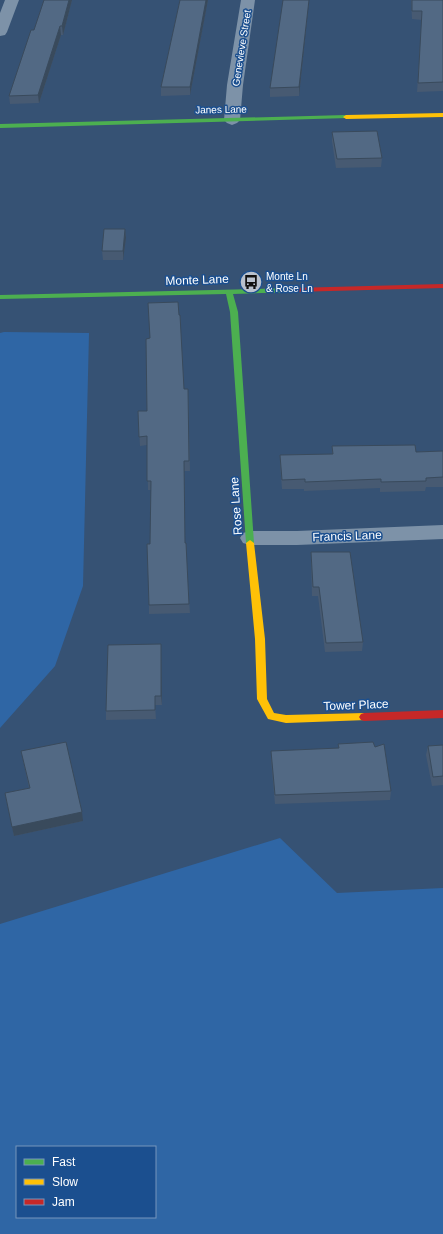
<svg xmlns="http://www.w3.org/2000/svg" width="443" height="1234" font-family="Arial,sans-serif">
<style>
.green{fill:#2f66a5;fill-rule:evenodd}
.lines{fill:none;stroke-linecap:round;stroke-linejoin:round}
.street{fill:#7d92a8;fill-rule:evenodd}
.fast{fill:#4caf50;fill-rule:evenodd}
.slow{fill:#ffc107;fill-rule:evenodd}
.jam{fill:#c62828;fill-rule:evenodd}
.wall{fill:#475a72}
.shaded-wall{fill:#394a5c}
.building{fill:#526984;stroke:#394a5c}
.labels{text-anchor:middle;stroke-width:3;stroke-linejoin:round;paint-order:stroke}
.far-street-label{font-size:10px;fill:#fff;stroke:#1b4f8f}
.far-poi-label{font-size:10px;fill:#fff;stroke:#1b4f8f;text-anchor:start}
.street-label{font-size:12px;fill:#fff;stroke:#1b4f8f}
</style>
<rect width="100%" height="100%" fill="#365274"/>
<!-- green -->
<path class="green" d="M4,332L89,333L83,586L55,666L0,728V333Z
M280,838L337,893L443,888V1234H0V924ZM17,1147H155V1217H17Z"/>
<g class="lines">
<!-- street -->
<path class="street" d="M5,0H19L7,32L5,35L0,36V13Z
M241,0H255L243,85L240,120L237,123L232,125L227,123L224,120L227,85Z
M443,525V539L297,545H250L243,543L240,538L243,533L250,531H297Z"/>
<!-- fast -->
<path class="fast" d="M346,115L349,117L348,118L0,128V124Z
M293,288L297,290L296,292L233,294L238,312L254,543L250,546L246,543L230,312L226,294L0,299V295Z"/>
<!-- slow -->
<path class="slow" d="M443,113V117L346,119L343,117L346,115Z
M250,540L254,543L265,639L267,699L274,713L286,715L364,713L367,714L369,717L367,720L286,723L268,719L257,699L255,639L246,543Z"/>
<!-- jam -->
<path class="jam" d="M443,284V288L293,292L289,290L293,288Z
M443,710V718L364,721L361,720L359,717L361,714L364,713Z"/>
</g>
<!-- wall -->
<path class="wall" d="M72,0L63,35H61L39,103L10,104L9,96L34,30Z
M180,0H208L190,95L161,96V87Z
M309,0L299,96L270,97V88Z
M411,0H443V91L417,92L422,20L412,19Z
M332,132L382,158L381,167L336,168L332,141Z
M125,229L126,238L123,260H103L102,251Z
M184,389H188L190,471H184L185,543L190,613L149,614V605L150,544L151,490H148L147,445L140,446L138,411H147Z
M332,446L416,452L443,451V487H426L425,491L380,492V488L304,491V489H282L280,464V455L332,454Z
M311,552L363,642L362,651L325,652L318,596H312L311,561Z
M161,644L162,705H155L156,719L106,720V711Z
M338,744L391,791L390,800L275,804L271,760V751L338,748Z
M443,745V785L432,786L426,755L428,746Z
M21,751L83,821L14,836L5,793L29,788Z"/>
<!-- shaded-wall -->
<path class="shaded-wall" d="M69,0H72L63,35L62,26Z
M206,0H208L190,95V87Z
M309,0L299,96V87Z
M60,26L61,35L39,103L38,95Z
M125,229L126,238L123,260V251Z
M161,644V653L162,705L161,696Z
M82,812L83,821L14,836L12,827Z"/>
<!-- building -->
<path class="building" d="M44,0H69L62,26H60L38,95L9,96L31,30H34Z
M180,0H206L190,87H161Z
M283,0H309L299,87L270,88Z
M412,0H443V82L418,83L422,11H412Z
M377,131L382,158L337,159L332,132Z
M104,229H125L123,251H102Z
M178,302L179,315H180L184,389H188L189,461H184L185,543H186L189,604L149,605L147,544H150L151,481H147V436L139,437L138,411H147L146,339L150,338L148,303Z
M415,445L416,452L443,451V477L426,478V481L381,482V479L305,482V479L282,480L280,455L333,454L332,446Z
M311,552H350L363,642L326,643L319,587H313Z
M161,644V696H155V710L106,711L108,645Z
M66,742L82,812L12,827L5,793L30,788L21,751Z
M373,742L375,747L384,744L391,791L275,795L271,751L339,748L338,744Z
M443,745V776L433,777L428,746Z"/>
<!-- icons -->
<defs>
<g id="bus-disc" transform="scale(1.15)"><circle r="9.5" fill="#b9c2ce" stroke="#1b4f8f"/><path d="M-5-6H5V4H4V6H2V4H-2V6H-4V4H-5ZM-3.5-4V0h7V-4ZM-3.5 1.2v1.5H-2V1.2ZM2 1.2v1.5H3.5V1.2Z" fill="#111"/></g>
</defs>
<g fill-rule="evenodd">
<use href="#bus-disc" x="251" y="282"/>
</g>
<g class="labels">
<!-- far-street labels -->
<g class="far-street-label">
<text transform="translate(241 48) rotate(-81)" y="4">Genevieve Street</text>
<text transform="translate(221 109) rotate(-1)" y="4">Janes Lane</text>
</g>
<!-- far-poi labels -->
<g class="far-poi-label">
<text x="266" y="280">Monte Ln<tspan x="266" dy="12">&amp; Rose Ln</tspan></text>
</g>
<!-- street labels -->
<g class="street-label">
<text transform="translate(197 280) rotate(-2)" y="4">Monte Lane</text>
<text transform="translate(236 506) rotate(-94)" y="4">Rose Lane</text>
<text transform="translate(347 536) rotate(-2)" y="4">Francis Lane</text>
<text transform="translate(356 705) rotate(-2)" y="4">Tower Place</text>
</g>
</g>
<!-- legend -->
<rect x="16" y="1146" width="140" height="72" fill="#1b4f8f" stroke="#7695bc"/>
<rect x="24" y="1159" width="20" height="6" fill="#4caf50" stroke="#7695bc"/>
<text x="52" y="1166" font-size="12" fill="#ffffff">Fast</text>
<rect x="24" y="1179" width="20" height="6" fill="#ffc107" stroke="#7695bc"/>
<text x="52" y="1186" font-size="12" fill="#ffffff">Slow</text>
<rect x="24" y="1199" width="20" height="6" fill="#c62828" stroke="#7695bc"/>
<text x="52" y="1206" font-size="12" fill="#ffffff">Jam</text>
</svg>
